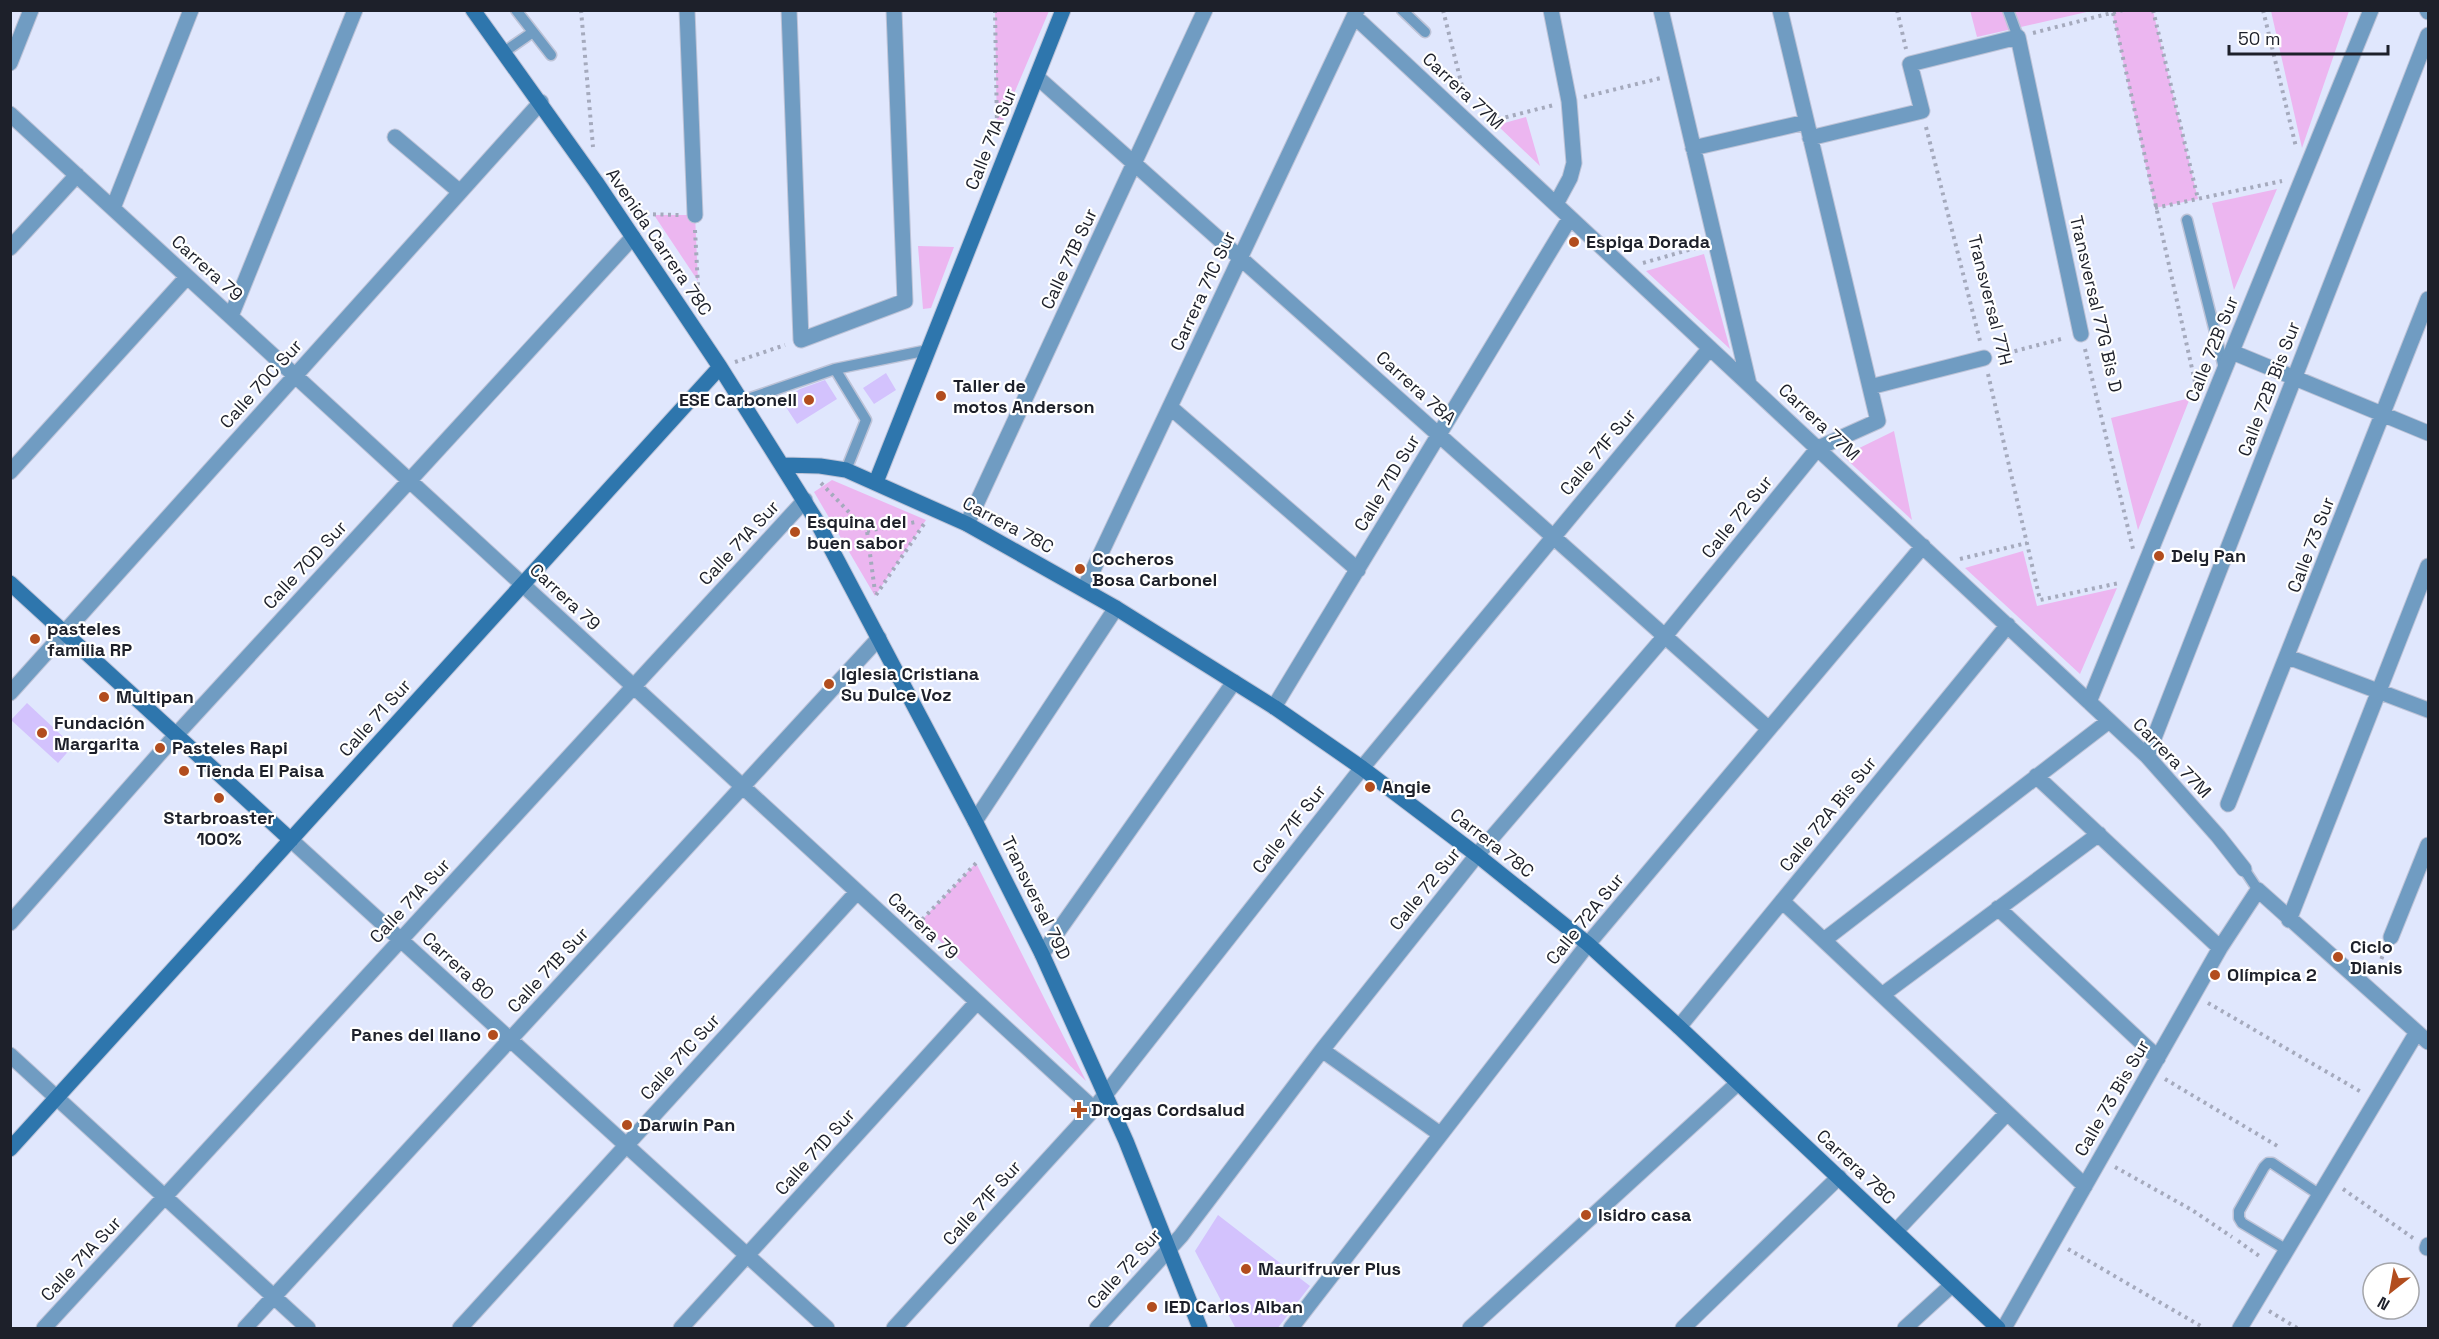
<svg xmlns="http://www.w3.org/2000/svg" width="2439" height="1339" font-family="'Space Grotesk',sans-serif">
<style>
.green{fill:#ecb6f0}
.building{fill:#d3c2fd}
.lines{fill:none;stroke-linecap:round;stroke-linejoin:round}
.lane-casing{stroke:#bdc3d7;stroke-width:13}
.street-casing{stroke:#bdc3d7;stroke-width:17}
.secondary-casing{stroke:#bdc3d7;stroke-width:17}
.path{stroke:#a5aabd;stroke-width:4;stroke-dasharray:3 4.5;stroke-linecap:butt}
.lane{stroke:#709cc2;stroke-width:10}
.street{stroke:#709cc2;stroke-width:15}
.secondary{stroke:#2e76ad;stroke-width:15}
.poi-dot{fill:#b24d1e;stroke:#fff;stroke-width:2}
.labels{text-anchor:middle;stroke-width:4.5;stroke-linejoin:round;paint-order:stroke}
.street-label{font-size:18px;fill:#1d202a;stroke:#fff}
.poi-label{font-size:18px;font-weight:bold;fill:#1d202a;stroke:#fff;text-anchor:start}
</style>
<rect width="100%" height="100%" fill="#e0e7fd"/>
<!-- green -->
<path class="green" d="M1970,10L2091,11L1977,37Z
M995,11H1049L997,134Z
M2112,11H2153L2198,199L2155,208Z
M2271,11H2349L2302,148Z
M1526,117L1540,166L1497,125Z
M2277,189L2234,290L2212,203Z
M654,215H695L698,281Z
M918,246L954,247L931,308L923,309Z
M1704,254L1730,349L1646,271Z
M2190,398L2138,530L2111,418Z
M1894,431L1912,520L1843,456Z
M832,480L926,520L875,596L814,492Z
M2023,551L2037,606L2117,588L2080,674L1965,568Z
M976,863L1086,1081L920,922Z"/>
<!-- building -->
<path class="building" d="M886,373L896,390L874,404L863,388Z
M825,380L837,399L797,424L782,401L800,389Z
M27,703L73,746L58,763L11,720Z
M1218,1215L1310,1286L1277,1329H1236L1195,1251Z"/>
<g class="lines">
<!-- lane casing -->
<g class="lane-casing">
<path id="lane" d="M516,10L551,55
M1402,10L1425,32
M2008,10L2018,37
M504,52L533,32
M2187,220L2224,368
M835,369L928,350
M742,401L835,369L866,420L846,470
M2244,869L2258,890
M2287,1250L2242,1223L2239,1218V1211L2264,1167L2268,1163H2272L2320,1195"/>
</g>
<!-- street casing -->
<g class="street-casing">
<path id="street" d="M687,10L695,215
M789,10L801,340L905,301L894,10
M1551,10L1569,101L1574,163L1570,178L1556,204
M1661,10L1749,384
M2427,10L2428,12
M1354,16L2147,756L2218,836L2244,869
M10,63L31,10
M1037,77L1769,729
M10,114L1094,1109
M395,137L460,192
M1810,138L1922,111L1910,64L2018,37L2081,334
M1693,148L1806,122
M113,208L191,10
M10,248L77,175
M231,316L355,10
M2232,352L2428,433
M1870,387L1984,358
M1170,407L1358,570
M10,472L187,277
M967,524L1205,10
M1084,589L1357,10
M2288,657L2428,710
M10,693L541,102
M2089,702L2371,10
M1274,707L1570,218
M2147,756L2428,35
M2036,776L2220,948
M2228,804L2428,299
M975,821L1116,608
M291,840L827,1328
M1782,901L2085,1186
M1998,908L2158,1058
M2289,920L2428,566
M10,923L176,735L633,237
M2391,937L2428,845
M1824,940L2109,721
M1042,954L1234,682
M1882,995L2099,834
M1679,1027L2008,625
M1322,1050L1440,1134
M10,1055L308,1328
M1896,1231L2007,1113
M2427,1248L2428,1245
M44,1328L805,500
M245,1328L879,638
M460,1328L857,892
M681,1328L977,1002
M894,1328L1094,1109L1362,768L1710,348
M1097,1328L1181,1236L1322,1050L1477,855L1665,636L1818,448L1878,421L1780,10
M1291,1328L1588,944L1923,546
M1470,1328L1738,1083
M1683,1328L1839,1177
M1905,1328L1952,1285
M2004,1328L2220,948L2258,890L2428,1042
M2240,1328L2417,1032"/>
</g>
<!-- secondary casing -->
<g class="secondary-casing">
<path id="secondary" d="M473,10L596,182L720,367L816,520L975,821L1042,954L1126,1141L1200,1328
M784,465L820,466L846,470L967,524L1116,608L1274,707L1362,768L1477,855L1588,944L1679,1027L1998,1328
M876,482L1063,10
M10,583L291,840
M10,1149L720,367"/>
</g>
<!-- path -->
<path class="path" d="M581,10L593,147
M995,10L997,127
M1443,10L1464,94
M1897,10L1906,49
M2153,10L2198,199
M2263,10L2296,147
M2113,13L2197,391
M2033,33L2123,10
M1584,97L1661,78
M1491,121L1554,105
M1926,127L1980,341
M2155,208L2282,181
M638,214L679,215
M695,230L699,304
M1643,263L1699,247
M2085,349L2133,549
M2000,355L2065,338
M735,362L785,345
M1988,374L2040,600L2119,583
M821,483L867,531L875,592
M867,531L916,522
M1960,559L2027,543
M876,595L924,524
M917,925L978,861
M2376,973L2384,952
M2208,1003L2363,1093
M2165,1079L2279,1147
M2115,1167L2192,1210L2232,1237
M2343,1189L2413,1238
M2238,1241L2262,1258
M2068,1249L2204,1328
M2269,1311L2297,1328"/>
<!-- lane -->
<use href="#lane" class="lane"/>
<!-- street -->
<use href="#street" class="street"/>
<!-- secondary -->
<use href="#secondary" class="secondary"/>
</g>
<!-- markers -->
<g class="poi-dot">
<circle cx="1574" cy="242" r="6"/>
<circle cx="941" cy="396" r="6"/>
<circle cx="809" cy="400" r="6"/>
<circle cx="795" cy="532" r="6"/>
<circle cx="2159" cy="556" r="6"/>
<circle cx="1080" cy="569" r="6"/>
<circle cx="35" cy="639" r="6"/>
<circle cx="829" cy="684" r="6"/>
<circle cx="104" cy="697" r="6"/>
<circle cx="42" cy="733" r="6"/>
<circle cx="160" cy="748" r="6"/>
<circle cx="184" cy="771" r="6"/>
<circle cx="1370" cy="787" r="6"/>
<circle cx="219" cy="798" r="6"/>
<circle cx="2338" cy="957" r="6"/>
<circle cx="2215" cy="975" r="6"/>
<circle cx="493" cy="1035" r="6"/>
<path d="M1076 1101h6v6h6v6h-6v6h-6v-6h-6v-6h6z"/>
<circle cx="627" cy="1125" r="6"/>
<circle cx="1586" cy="1215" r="6"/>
<circle cx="1246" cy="1269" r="6"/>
<circle cx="1152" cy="1307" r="6"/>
</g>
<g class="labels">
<!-- street labels -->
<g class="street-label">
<text transform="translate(1463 91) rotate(43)" y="6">Carrera 77M</text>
<text transform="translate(991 139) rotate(-68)" y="6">Calle 71A Sur</text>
<text transform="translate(659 242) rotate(56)" y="6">Avenida Carrera 78C</text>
<text transform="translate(1069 259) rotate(-65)" y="6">Calle 71B Sur</text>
<text transform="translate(207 268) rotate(42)" y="6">Carrera 79</text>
<text transform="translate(1203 291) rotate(-65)" y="6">Carrera 71C Sur</text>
<text transform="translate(1990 300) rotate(76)" y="6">Transversal 77H</text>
<text transform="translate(2096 304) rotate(77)" y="6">Transversal 77G Bis D</text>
<text transform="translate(2212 349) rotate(-68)" y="6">Calle 72B Sur</text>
<text transform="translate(261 384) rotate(-48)" y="6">Calle 70C Sur</text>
<text transform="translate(1416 388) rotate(42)" y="6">Carrera 78A</text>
<text transform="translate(2269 389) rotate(-69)" y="6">Calle 72B Bis Sur</text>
<text transform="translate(1819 422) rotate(43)" y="6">Carrera 77M</text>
<text transform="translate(1598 452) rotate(-50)" y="6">Calle 71F Sur</text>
<text transform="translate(1387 483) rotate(-59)" y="6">Calle 71D Sur</text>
<text transform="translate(1737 517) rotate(-51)" y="6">Calle 72 Sur</text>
<text transform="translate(1008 525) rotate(28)" y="6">Carrera 78C</text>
<text transform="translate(739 543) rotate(-47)" y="6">Calle 71A Sur</text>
<text transform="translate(2311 545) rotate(-69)" y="6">Calle 73 Sur</text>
<text transform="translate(305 565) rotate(-47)" y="6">Calle 70D Sur</text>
<text transform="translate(565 597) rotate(43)" y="6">Carrera 79</text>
<text transform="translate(375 718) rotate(-48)" y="6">Calle 71 Sur</text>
<text transform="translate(2172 758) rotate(46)" y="6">Carrera 77M</text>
<text transform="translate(1828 814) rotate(-51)" y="6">Calle 72A Bis Sur</text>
<text transform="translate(1289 829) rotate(-52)" y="6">Calle 71F Sur</text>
<text transform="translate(1492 843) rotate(38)" y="6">Carrera 78C</text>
<text transform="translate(1425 889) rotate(-51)" y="6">Calle 72 Sur</text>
<text transform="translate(1036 898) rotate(64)" y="6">Transversal 79D</text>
<text transform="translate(410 901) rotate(-47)" y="6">Calle 71A Sur</text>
<text transform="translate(1585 919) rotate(-51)" y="6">Calle 72A Sur</text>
<text transform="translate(923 926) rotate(43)" y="6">Carrera 79</text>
<text transform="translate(458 966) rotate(43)" y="6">Carrera 80</text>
<text transform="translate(548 970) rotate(-47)" y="6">Calle 71B Sur</text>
<text transform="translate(680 1057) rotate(-48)" y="6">Calle 71C Sur</text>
<text transform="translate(2112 1098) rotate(-60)" y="6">Calle 73 Bis Sur</text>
<text transform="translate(815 1152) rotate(-48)" y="6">Calle 71D Sur</text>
<text transform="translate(1856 1167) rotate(43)" y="6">Carrera 78C</text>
<text transform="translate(982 1203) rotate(-48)" y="6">Calle 71F Sur</text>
<text transform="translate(81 1259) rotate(-47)" y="6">Calle 71A Sur</text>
<text transform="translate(1124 1269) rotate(-48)" y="6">Calle 72 Sur</text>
</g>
<!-- poi labels -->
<g class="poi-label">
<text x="1586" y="248">Espiga Dorada</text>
<text x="953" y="392">Taller de<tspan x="953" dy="21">motos Anderson</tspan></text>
<text x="797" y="406" text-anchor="end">ESE Carbonell</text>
<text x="807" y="528">Esquina del<tspan x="807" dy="21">buen sabor</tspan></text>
<text x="2171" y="562">Dely Pan</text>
<text x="1092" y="565">Cocheros<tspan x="1092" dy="21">Bosa Carbonel</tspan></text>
<text x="47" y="635">pasteles<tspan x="47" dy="21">familia RP</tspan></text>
<text x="841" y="680">Iglesia Cristiana<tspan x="841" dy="21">Su Dulce Voz</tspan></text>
<text x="116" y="703">Multipan</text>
<text x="54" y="729">Fundación<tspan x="54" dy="21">Margarita</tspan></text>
<text x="172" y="754">Pasteles Rapi</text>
<text x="196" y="777">Tienda El Paisa</text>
<text x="1382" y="793">Angie</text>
<text x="219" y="824" text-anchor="middle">Starbroaster<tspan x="219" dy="21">100%</tspan></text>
<text x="2350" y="953">Ciclo<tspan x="2350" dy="21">Dianis</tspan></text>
<text x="2227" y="981">Olímpica 2</text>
<text x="481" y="1041" text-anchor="end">Panes del llano</text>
<text x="1091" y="1116">Drogas Cordsalud</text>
<text x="639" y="1131">Darwin Pan</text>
<text x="1598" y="1221">Isidro casa</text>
<text x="1258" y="1275">Maurifruver Plus</text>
<text x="1164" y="1313">IED Carlos Alban</text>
</g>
</g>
<!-- border -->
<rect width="2439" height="1339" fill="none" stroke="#1d202a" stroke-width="24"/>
<!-- north arrow -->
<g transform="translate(2391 1291) rotate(211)"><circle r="28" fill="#ffffff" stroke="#a5a6aa" stroke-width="1.5"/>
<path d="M0-4.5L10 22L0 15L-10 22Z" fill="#b24d1e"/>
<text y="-9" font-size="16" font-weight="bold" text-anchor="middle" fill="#1d202a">N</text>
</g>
<!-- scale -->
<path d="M2229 45v9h159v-9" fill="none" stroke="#1d202a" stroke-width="3"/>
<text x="2238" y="45" font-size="18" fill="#1d202a" stroke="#ffffff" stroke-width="4.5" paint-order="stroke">50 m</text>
</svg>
